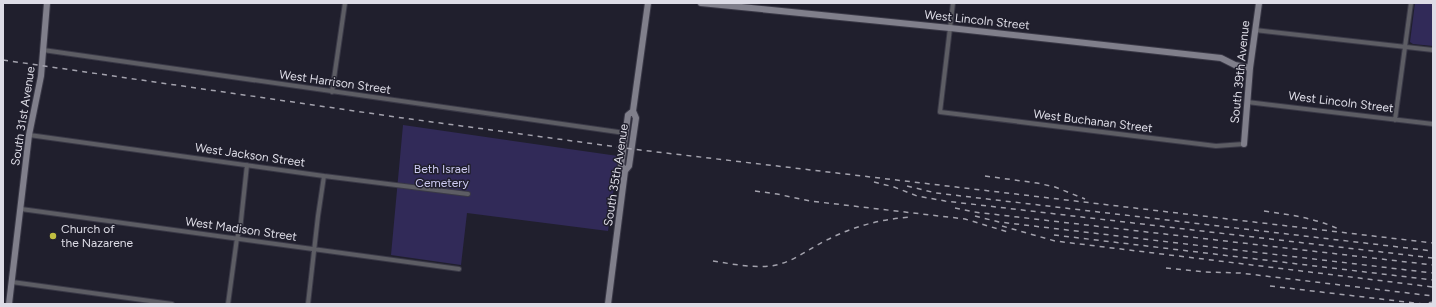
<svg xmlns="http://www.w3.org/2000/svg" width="1436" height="307" font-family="Figtree,sans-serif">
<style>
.green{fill:#312a58}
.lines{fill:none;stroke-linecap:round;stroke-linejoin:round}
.street-casing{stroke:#3a3947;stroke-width:6}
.secondary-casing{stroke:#3a3947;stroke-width:8}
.street{stroke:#5d5d64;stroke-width:4}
.secondary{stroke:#807f8b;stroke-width:6}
.rail{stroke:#a3a2ad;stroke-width:1.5;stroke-dasharray:5 5;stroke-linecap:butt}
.poi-dot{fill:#c0be41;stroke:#201f2d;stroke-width:1.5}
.labels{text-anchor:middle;stroke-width:3;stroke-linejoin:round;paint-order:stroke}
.street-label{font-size:12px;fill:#dddce6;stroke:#201f2d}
.park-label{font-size:12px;fill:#cdcaf1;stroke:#201f2d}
.poi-label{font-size:12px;fill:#dddce6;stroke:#201f2d;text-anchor:start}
</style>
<rect width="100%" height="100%" fill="#201f2d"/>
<!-- green -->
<path class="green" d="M1415,3H1433V46L1413,44L1410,42Z
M403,125L618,156L608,231L467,213L461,265L391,255Z"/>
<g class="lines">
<!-- street casing -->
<g class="street-casing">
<path id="street" d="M953,3L940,112L1216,146L1244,144
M1255,30L1433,50
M43,50L625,133
M332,92L345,3
M1247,102L1433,124
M1395,120L1411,3
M29,135L324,176L468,194
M21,209L459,269
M12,282L172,304
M228,304L237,238L240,230L247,165
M308,304L318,216L324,176"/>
</g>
<!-- secondary casing -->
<g class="secondary-casing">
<path id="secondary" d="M701,3L950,28L1221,58L1235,65L1250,68
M1244,144L1250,68L1259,3
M625,171L621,165L628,115L633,111
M9,304L29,135L41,76L47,3
M608,304L625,171L629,166L636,118L633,111L648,3"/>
</g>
<!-- street -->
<use href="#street" class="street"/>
<!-- secondary -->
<use href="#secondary" class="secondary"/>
<!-- rail -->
<path class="rail" d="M3,60L403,118L632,149L1433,243
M985,176L1037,183L1055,187L1085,199
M874,182L894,187L917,196L945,201L1433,258
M907,186L936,193L1433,251
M755,191L777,194L810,201L965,219L1008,232
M955,208L974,212L1433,265
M1264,211C1292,215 1315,218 1341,230
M975,216L999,222L1433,273
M1002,226L1055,241L1433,287
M1054,235L1433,280
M713,261C732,264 752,268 771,266C793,263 809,248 829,239C854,226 882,219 911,217
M1166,268L1205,272L1240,273L1433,296
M1270,286L1423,304L1433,302"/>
</g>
<!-- markers -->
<circle class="poi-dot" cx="53" cy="236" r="4"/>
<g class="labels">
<!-- street labels -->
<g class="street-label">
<text transform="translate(977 20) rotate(6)" y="4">West Lincoln Street</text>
<text transform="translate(1240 72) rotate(-84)" y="4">South 39th Avenue</text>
<text transform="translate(335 82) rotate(8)" y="4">West Harrison Street</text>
<text transform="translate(1341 102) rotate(7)" y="4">West Lincoln Street</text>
<text transform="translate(23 116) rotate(-81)" y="4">South 31st Avenue</text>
<text transform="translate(1093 121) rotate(7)" y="4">West Buchanan Street</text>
<text transform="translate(250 155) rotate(8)" y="4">West Jackson Street</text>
<text transform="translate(616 175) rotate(-81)" y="4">South 35th Avenue</text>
<text transform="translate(241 229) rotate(8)" y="4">West Madison Street</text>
</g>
<!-- park labels -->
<g class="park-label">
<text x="442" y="173">Beth Israel<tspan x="442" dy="14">Cemetery</tspan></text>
</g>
<!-- poi labels -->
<g class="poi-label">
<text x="61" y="233">Church of<tspan x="61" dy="14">the Nazarene</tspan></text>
</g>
</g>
<!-- border -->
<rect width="1436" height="307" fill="none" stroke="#dddce6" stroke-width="8"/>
</svg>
